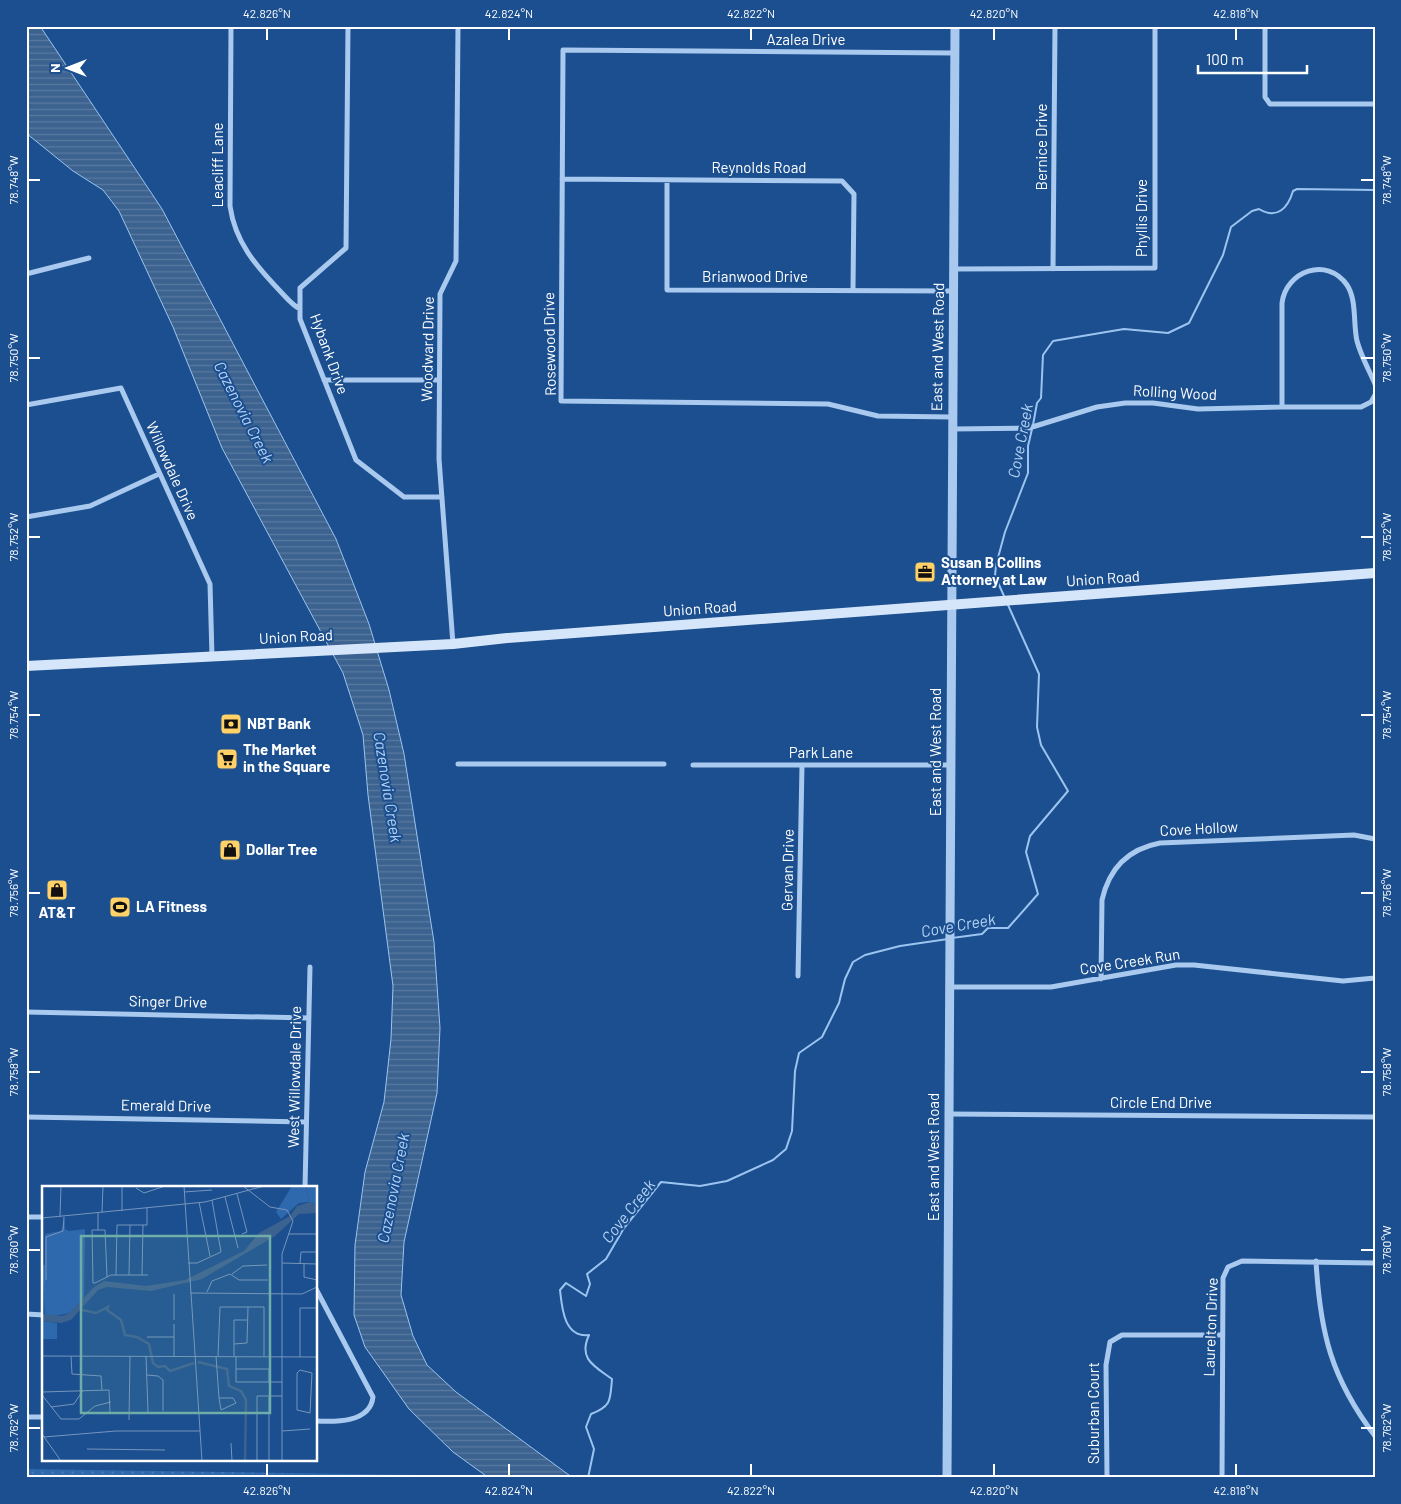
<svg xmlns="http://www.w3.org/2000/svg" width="1401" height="1504" font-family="Barlow,sans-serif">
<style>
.park{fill:url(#park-dots)}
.water{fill:url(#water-rules);stroke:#9cc4f0}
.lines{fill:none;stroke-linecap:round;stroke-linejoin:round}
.stream{stroke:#9cc4f0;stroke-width:2}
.minor{stroke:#a9c9ee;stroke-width:5}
.tertiary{stroke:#a9c9ee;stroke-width:9}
.secondary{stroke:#d6e6fa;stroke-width:10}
.ticks{fill:none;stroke:#fff;stroke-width:2}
.labels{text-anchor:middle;stroke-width:4;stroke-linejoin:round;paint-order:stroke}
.street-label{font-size:15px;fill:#fff;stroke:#1b4f8f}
.poi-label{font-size:15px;font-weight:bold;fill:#fff;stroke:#1b4f8f;text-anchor:start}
.water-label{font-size:16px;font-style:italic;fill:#b5d3f5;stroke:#1b4f8f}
.inset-river{fill:none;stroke:#3c6290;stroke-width:2.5}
.inset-road{fill:none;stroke:#7695bc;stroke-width:1}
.view{fill:#6fada8;fill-opacity:0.15;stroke:#6fada8;stroke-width:2.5}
.inset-edge{fill:none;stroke:#fff;stroke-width:2.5}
.neatline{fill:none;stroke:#fff;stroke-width:2}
.ticks-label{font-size:12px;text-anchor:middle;fill:#fff}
</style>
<defs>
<pattern id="park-dots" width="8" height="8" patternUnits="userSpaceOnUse" patternTransform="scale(1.25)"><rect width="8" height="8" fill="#2e69ad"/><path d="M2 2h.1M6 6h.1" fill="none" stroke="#4d80b9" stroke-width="1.8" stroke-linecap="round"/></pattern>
<pattern id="water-rules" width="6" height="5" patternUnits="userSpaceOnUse" patternTransform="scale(1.25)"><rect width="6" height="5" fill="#3c6290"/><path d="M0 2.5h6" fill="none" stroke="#597aa1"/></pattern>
</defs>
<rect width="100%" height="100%" fill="#1b4f8f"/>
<!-- park -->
<path class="park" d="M26,1469L487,1476L489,1478H26Z"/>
<!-- water -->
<path class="water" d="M26,26H40L162,209L336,539L369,624L389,690L404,754L434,942L440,1028L437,1093L404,1242L401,1295L413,1336L427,1365L456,1392L573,1478H489L453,1452L409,1409L365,1347L354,1315L355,1245L365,1172L384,1102L391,1039L393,986L368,795L363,735L343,673L222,448L173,327L119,211L103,190L73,171L26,133Z"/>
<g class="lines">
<!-- stream -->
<path class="stream" d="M1033,425L1037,403L1041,398L1043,355L1053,341L1124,329L1168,333L1189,323L1223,255L1231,227L1252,211L1259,209C1277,220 1288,208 1293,191L1297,189L1375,190
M1004,596L995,576L996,565L1005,532L1028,473V446L1032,429
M952,938L982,934L988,928H1008L1038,894L1026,852L1030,836L1068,791L1041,745L1037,727L1039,674L1008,605
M588,1478L594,1449L586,1427L591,1414C612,1406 610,1400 612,1379C594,1366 578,1359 589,1335C564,1338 562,1308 560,1290L566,1283L586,1296L590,1284L587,1274L606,1259L624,1228L661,1182L700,1186L727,1181L773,1160L786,1149L792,1131L795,1071L799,1053L822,1037L839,1003L845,979L853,962L865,955L900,946L948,939"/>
<!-- minor -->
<path class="minor" d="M231,26L230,206C235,242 256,266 280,291C286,297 292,305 300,309
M348,26L346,248L300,288V319L356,460L404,497H442
M1265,26V97L1270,104H1375
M562,179L842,181L854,194L853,290
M667,180V290L953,291
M953,269L1155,268V26
M1053,269L1055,26
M26,274L89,258
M324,380H439
M1375,384C1369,370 1361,356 1357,341C1353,324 1357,300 1347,285C1327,256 1286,271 1282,303V407H1361L1371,402L1375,395
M26,405L121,388L210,584L212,657
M951,417L878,416L828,404L561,401L563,50L955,53
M952,429L1029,428L1097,407L1125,403H1153L1198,409L1282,407
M26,517L90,506L159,474
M453,644L439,459L440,294L456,261L458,26
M458,764H664
M693,765H949
M798,976L802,765
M1101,979L1102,900C1109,869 1128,849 1160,843L1354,835L1375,839
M949,987H1051L1176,965H1194L1343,981L1375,978
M26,1012L309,1018
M948,1114L1375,1117
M26,1117L306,1122
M305,1188L310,967
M26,1217H44
M1316,1261C1320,1332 1331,1378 1375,1436
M316,1289L373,1397C370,1423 335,1422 316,1421
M26,1314L44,1315
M26,1417H44
M1107,1478L1106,1365L1110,1342L1122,1335H1222
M1222,1478L1223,1278L1228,1267L1242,1261L1375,1263"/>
<!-- tertiary -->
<path class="tertiary" d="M947,1478L955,26"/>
<!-- secondary -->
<path class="secondary" d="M26,666L453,644L507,638L1375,573"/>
</g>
<!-- ticks -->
<path class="ticks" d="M267,28V40M509,28V40M751,28V40M994,28V40M1236,28V40M28,180H40M1361,180H1374M28,358H40M1361,358H1374M28,537H40M1361,537H1374M28,715H40M1361,715H1374M28,893H40M1361,893H1374M28,1072H40M1361,1072H1374M28,1250H40M1361,1250H1374M28,1428H40M1361,1428H1374M267,1464V1476M509,1464V1476M751,1464V1476M994,1464V1476M1236,1464V1476"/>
<!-- icons -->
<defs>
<g id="office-square" transform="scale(1.125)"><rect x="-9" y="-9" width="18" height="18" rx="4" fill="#ffd166" stroke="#1b4f8f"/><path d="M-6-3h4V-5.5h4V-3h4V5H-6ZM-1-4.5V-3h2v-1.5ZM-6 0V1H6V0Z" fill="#111"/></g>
<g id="bank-square" transform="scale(1.125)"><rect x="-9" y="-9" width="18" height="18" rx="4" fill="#ffd166" stroke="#1b4f8f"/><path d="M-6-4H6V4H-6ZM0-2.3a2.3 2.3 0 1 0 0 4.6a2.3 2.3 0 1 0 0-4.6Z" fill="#111"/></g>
<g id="supermarket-square" transform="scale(1.125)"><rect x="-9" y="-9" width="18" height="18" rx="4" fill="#ffd166" stroke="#1b4f8f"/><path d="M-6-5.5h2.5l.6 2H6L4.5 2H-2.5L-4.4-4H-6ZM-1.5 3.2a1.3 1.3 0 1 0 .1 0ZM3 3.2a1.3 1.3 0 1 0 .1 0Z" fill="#111"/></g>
<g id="shop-square" transform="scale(1.125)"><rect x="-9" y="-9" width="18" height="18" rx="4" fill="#ffd166" stroke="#1b4f8f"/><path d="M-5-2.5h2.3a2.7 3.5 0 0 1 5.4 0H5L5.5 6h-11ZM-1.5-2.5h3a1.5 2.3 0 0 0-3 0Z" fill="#111"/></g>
<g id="stadium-square" transform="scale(1.125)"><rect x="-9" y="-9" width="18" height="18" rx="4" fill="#ffd166" stroke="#1b4f8f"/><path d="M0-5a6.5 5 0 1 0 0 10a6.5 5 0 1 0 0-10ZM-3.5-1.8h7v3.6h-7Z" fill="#111"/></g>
</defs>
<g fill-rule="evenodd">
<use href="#office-square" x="925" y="572"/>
<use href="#bank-square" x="231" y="724"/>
<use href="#supermarket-square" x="227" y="759"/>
<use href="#shop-square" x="230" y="850"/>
<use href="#shop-square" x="57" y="890"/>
<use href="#stadium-square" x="120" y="907"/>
</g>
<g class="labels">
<!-- street labels -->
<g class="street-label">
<text x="806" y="45">Azalea Drive</text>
<text transform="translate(1042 147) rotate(-90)" y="5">Bernice Drive</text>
<text transform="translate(218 165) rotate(-90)" y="5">Leacliff Lane</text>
<text x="759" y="173">Reynolds Road</text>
<text transform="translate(1142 218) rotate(-90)" y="5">Phyllis Drive</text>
<text x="755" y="282">Brianwood Drive</text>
<text transform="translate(550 344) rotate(-91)" y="5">Rosewood Drive</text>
<text transform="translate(938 347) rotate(-89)" y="5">East and West Road</text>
<text transform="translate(428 349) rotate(-89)" y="5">Woodward Drive</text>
<text transform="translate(329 354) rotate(70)" y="5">Hybank Drive</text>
<text transform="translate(1175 393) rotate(3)" y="5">Rolling Wood</text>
<text transform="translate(172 471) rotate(66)" y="5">Willowdale Drive</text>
<text transform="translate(1103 579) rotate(-4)" y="5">Union Road</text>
<text transform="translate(700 609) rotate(-4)" y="5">Union Road</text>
<text transform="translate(296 637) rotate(-3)" y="5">Union Road</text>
<text transform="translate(936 752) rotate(-90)" y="5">East and West Road</text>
<text x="821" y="758">Park Lane</text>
<text transform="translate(1199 829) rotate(-3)" y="5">Cove Hollow</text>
<text transform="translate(788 870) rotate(-89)" y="5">Gervan Drive</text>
<text transform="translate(1130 962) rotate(-9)" y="5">Cove Creek Run</text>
<text transform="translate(168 1002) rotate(1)" y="5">Singer Drive</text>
<text transform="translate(295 1077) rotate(-89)" y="5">West Willowdale Drive</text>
<text x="1161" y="1108">Circle End Drive</text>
<text transform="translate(166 1106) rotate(1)" y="5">Emerald Drive</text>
<text transform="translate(934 1157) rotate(-90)" y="5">East and West Road</text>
<text transform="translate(1211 1327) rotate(-88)" y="5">Laurelton Drive</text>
<text transform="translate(1094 1413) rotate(-90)" y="5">Suburban Court</text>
</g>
<!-- poi labels -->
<g class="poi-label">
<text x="941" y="568">Susan B Collins<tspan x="941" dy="17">Attorney at Law</tspan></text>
<text x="247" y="729">NBT Bank</text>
<text x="243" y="755">The Market<tspan x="243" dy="17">in the Square</tspan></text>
<text x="246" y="855">Dollar Tree</text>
<text x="136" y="912">LA Fitness</text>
<text x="57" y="918" text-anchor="middle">AT&amp;T</text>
</g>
<!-- water labels -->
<g class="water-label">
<text transform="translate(244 412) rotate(63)" y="6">Cazenovia Creek</text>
<text transform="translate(1020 441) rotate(-79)" y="6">Cove Creek</text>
<text transform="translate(388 787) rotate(81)" y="6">Cazenovia Creek</text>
<text transform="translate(958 925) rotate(-10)" y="6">Cove Creek</text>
<text transform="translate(393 1188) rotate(-79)" y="6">Cazenovia Creek</text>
<text transform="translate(628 1211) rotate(-52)" y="6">Cove Creek</text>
</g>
</g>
<!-- overview -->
<g transform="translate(42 1186)">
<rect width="275" height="275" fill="#1b4f8f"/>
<path d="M264,0H275V19L267,16ZM0,135L15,137V153H0Z" fill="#2e69ad"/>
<path d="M250,0H264L267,16L257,17L239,33L234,26ZM23,32V43L27,45L43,43L42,112L28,127L13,130L3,129L0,79H3V48L19,45Z" fill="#2e69ad"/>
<path d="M268,16L275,19V27L257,28L233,50L160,93L109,105L65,101L56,104L29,134L19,137L0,135V128L20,130L28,127L51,102L62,95L104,100L143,94L202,65L217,47L248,30L255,20Z" fill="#3c6290"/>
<path class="inset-river" d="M40,124L54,127L66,121L65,124L79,134L83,149L95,151L107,158L111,177L116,181L123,180L128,185L152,177M156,176L185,183L187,200L199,205L204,214L203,275"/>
<path class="inset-road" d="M142,0L160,275M201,0L228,21L245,24L251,35L240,68V275M94,2L102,7L123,0M142,6L170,4M195,8L205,46L200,48M183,11L196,62M157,16L168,70M80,25V0M60,27L61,0M18,31L19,0M0,32L163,16L222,0M56,44V27M247,48H275M146,77H155L179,66L170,14M240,77L275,78M258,77L259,66H275M262,77V91L275,94M190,88L201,80L225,79M74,89L75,39H105V22M87,89L88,39M100,89L101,39M65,91L63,44H50L51,97H53L69,89H106M4,94V51L21,45L22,31M165,106L170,95L188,88L197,94H226M148,107L260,108L275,101M132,108V134M105,151H132M192,158L205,157L206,121M0,170L275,171M29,170L30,188L59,190L60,204M104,170L106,226M132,170V138M174,170L177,212M176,170L178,121H222V171M192,170V134H205M194,170V196H240M258,171V122H275V155M194,183H227V196M258,184L270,187L268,227L255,224V187ZM105,189L116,190L121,194V225M0,206L67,204L68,226M0,209L19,233H37L53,220L69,216M227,210V275M177,212H191L194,217L179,224ZM9,221L32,218L41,204M87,234L88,170M240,245L268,243M0,248L19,275M2,251L74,245H158M189,257L190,275M45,263L123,264M215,275V210H240"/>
<path class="view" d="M39,50H228V227H39Z"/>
<rect width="275" height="275" class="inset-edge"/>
</g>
<!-- border -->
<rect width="1401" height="1504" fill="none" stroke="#1b4f8f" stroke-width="55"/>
<!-- north arrow -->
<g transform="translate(68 68) rotate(270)" stroke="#1b4f8f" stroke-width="4" paint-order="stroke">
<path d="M0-4L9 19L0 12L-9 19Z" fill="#ffffff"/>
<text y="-8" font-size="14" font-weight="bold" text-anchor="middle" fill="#ffffff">N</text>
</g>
<!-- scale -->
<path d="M1198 65v8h109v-8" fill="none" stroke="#ffffff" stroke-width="2.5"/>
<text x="1206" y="65" font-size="15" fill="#ffffff" stroke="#1b4f8f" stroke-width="4" paint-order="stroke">100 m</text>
<rect x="28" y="28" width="1346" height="1448" class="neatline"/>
<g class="ticks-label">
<text x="267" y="18">42.826°N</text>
<text x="509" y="18">42.824°N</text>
<text x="751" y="18">42.822°N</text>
<text x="994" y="18">42.820°N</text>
<text x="1236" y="18">42.818°N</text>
<text transform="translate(1387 180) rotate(-90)" y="4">78.748°W</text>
<text transform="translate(14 180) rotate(-90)" y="4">78.748°W</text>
<text transform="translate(1387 358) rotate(-90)" y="4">78.750°W</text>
<text transform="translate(14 358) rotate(-90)" y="4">78.750°W</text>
<text transform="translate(1387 537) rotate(-90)" y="4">78.752°W</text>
<text transform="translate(14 537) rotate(-90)" y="4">78.752°W</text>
<text transform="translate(1387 715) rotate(-90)" y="4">78.754°W</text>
<text transform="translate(14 715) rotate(-90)" y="4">78.754°W</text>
<text transform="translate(1387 893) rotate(-90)" y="4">78.756°W</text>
<text transform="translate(14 893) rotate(-90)" y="4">78.756°W</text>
<text transform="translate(1387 1072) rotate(-90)" y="4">78.758°W</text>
<text transform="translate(14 1072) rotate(-90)" y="4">78.758°W</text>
<text transform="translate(1387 1250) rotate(-90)" y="4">78.760°W</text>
<text transform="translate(14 1250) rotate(-90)" y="4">78.760°W</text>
<text transform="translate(1387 1428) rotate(-90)" y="4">78.762°W</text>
<text transform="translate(14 1428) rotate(-90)" y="4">78.762°W</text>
<text x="267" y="1495">42.826°N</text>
<text x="509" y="1495">42.824°N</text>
<text x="751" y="1495">42.822°N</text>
<text x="994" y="1495">42.820°N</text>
<text x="1236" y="1495">42.818°N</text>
</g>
</svg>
